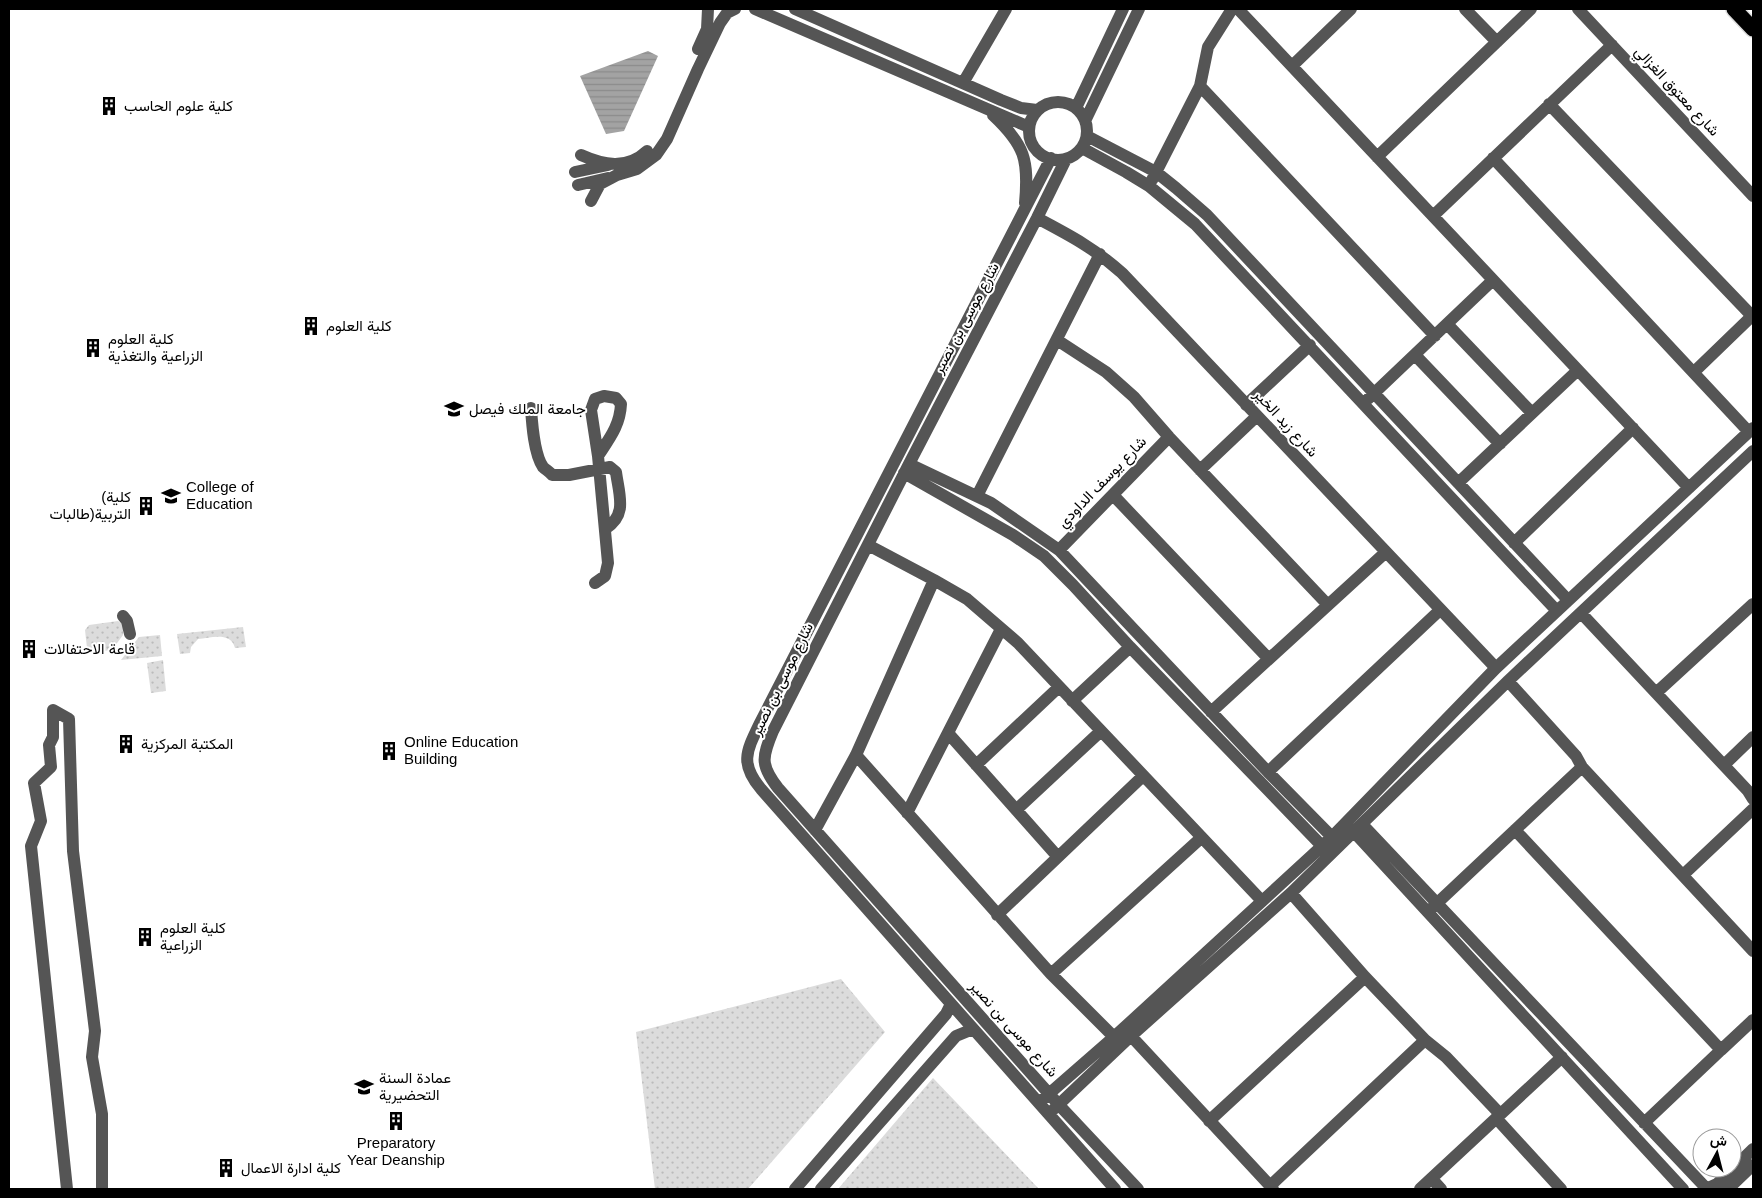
<svg xmlns="http://www.w3.org/2000/svg" width="1762" height="1198" font-family="Helvetica,Vazirmatn,sans-serif">
<style>
.green{fill:url(#green-dots)}
.water{fill:url(#water-rules)}
.lines{fill:none;stroke-linecap:round;stroke-linejoin:round}
.highway-casing{stroke:#dbdbdb;stroke-width:18}
.minor{stroke:#555;stroke-width:12}
.highway{stroke:#000;stroke-width:15}
.labels{text-anchor:middle;stroke-width:4;stroke-linejoin:round;paint-order:stroke}
.street-label{font-size:15px;fill:#000;stroke:#fff}
.poi-label{font-size:15px;fill:#000;stroke:#fff;text-anchor:start}
</style>
<defs>
<pattern id="green-dots" width="8" height="8" patternUnits="userSpaceOnUse" patternTransform="scale(1.25)"><rect width="8" height="8" fill="#dcdcdc"/><path d="M2 2h.1M6 6h.1" fill="none" stroke="#bbb" stroke-width="1.8" stroke-linecap="round"/></pattern>
<pattern id="water-rules" width="6" height="5" patternUnits="userSpaceOnUse" patternTransform="scale(1.25)"><rect width="6" height="5" fill="#a3a3a3"/><path d="M0 2.5h6" fill="none" stroke="#8b8b8b"/></pattern>
</defs>
<rect width="100%" height="100%" fill="#fff"/>
<!-- green -->
<path class="green" d="M118,621L123,625V635L112,650L92,652L87,648L85,630L89,625Z
M243,627L246,647L235,648C231,631 210,638 198,639L191,647L190,653L180,654L177,634Z
M160,635L162,656L121,660L139,637Z
M163,660L166,691L151,693L147,663Z
M841,979L885,1032L748,1189H655L636,1032Z
M933,1078L1039,1189H838Z"/>
<!-- water -->
<path class="water" d="M648,51L658,56L624,131L606,134L580,76Z"/>
<g class="lines">
<!-- highway casing -->
<g class="highway-casing">
<path id="highway" d="M1734,9L1753,29"/>
</g>
<!-- minor -->
<path class="minor" d="M755,9L1029,127
M795,9L1001,100L1021,108L1037,110
M1238,9L1689,488
M1465,9L1497,42
M1578,9L1753,196
M698,49L707,29L708,9
M1292,66L1351,9
M963,83L1006,9
M1200,86L1435,336
M1029 131a29 29 0 1 1 58 0a29 29 0 1 1-58 0Z
M1549,104L1752,316
M1076,108L1123,9
M993,115C1025,145 1029,160 1025,203
M1086,119L1139,9
M1087,136L1156,172L1176,188L1207,215L1568,600
M1082,148L1126,172L1149,186L1195,224L1557,611
M581,155C603,165 627,170 647,151
M1377,157L1531,9
M1051,158L759,725C746,752 740,764 761,789L1115,1189
M1493,158L1749,432
M1066,159L1037,218L909,464L773,731C762,757 760,765 778,788L1059,1105L1138,1189
M575,172L608,165
M1152,180L1200,86L1208,47L1232,9
M578,185L608,178
M591,201L600,184L617,175L637,169L656,155L667,139L698,69L720,23L727,13L735,9
M1433,216L1612,45
M1037,218C1071,236 1094,248 1122,273L1496,668
M1447,324L1532,413
M1057,340L1106,372L1134,397L1169,437L1328,605
M1415,355L1500,444
M1694,372L1753,315
M1368,399L1493,280
M1246,405L1310,345
M531,408C532,424 534,454 543,467C546,470 550,472 552,475H569L610,467L616,472C619,495 628,515 605,529
M909,464L991,503L1059,550L1268,772L1332,837
M1200,470L1257,416
M904,473L1013,535L1044,556L1073,585L1130,647L1322,846
M1458,483L1578,370
M1113,495L1269,659
M977,496L1100,254
M1514,543L1633,428
M868,545L934,580L967,599L1018,643L1262,901
M1059,550L1169,437
M595,583L605,576L608,563L598,456L591,410L595,399L604,396L616,398L621,404C620,426 609,439 598,456
M1581,613L1748,791L1753,799
M123,616L127,621L130,634
M1508,681L1576,756L1582,767
M1656,693L1753,604
M1072,701L1130,647
M1211,712L1386,552
M948,733L1058,857
M856,755L1051,974L1114,1037
M976,765L1059,687
M1724,765L1753,737
M1268,772L1440,610
M1016,810L1101,731
M907,813L1001,629
M1362,824L1707,1189
M815,830L856,755L934,580
M1515,830L1721,1050L1644,1123
M1353,831L1683,1189
M1683,875L1753,809
M1432,908L1582,767L1753,951
M997,915L1143,776
M1051,974L1201,838
M1131,1036L1273,1189
M1425,1040L1446,1057L1500,1114
M1721,1050L1753,1020
M1043,1099L1114,1037L1332,837L1496,668L1753,428
M1054,1109L1131,1036L1291,893L1508,681L1753,451
M1496,1118L1561,1189
M1209,1121L1365,977
M1432,1179L1441,1189
M1270,1186L1425,1040L1365,977L1291,893
M67,1189L31,846L41,821L34,783L51,767L49,745L53,737V710L69,719L73,851L95,1031L92,1057L102,1114V1189
M795,1189L946,1014L951,1004
M821,1189L956,1036L973,1029
M1420,1189L1562,1057
M1706,1189L1717,1184L1753,1149
M1728,1189L1753,1165"/>
<!-- highway -->
<use href="#highway" class="highway"/>
</g>
<!-- icons -->
<defs>
<g id="building-bare" transform="scale(1.5)"><path d="M-4-6H4V6H1V3H-1V6H-4ZM-2.5-4.3h1.7v1.8h-1.7ZM.8-4.3h1.7v1.8H.8ZM-2.5-1h1.7V.8h-1.7ZM.8-1h1.7V.8H.8Z" fill="#000" stroke="#fff" stroke-width="2.5" paint-order="stroke"/></g>
<g id="university-bare" transform="scale(1.5)"><path d="M0-5L7-2L0 1L-7-2ZM-4 1L0 2.5L4 1V4Q0 6-4 4Z" fill="#000" stroke="#fff" stroke-width="2.5" paint-order="stroke"/></g>
</defs>
<g fill-rule="evenodd">
<use href="#building-bare" x="109" y="106"/>
<use href="#building-bare" x="311" y="326"/>
<use href="#building-bare" x="93" y="348"/>
<use href="#university-bare" x="454" y="409"/>
<use href="#university-bare" x="171" y="496"/>
<use href="#building-bare" x="146" y="506"/>
<use href="#building-bare" x="29" y="649"/>
<use href="#building-bare" x="126" y="744"/>
<use href="#building-bare" x="389" y="751"/>
<use href="#building-bare" x="145" y="937"/>
<use href="#university-bare" x="364" y="1087"/>
<use href="#building-bare" x="396" y="1121"/>
<use href="#building-bare" x="226" y="1168"/>
</g>
<g class="labels">
<!-- street labels -->
<g class="street-label">
<text transform="translate(1677 91) rotate(47)" y="5">شارع معتوق الغزالي</text>
<text transform="translate(966 318) rotate(-62)" y="5">شارع موسى بن نصير</text>
<text transform="translate(1286 423) rotate(47)" y="5">شارع زيد الخير</text>
<text transform="translate(1102 482) rotate(-46)" y="5">شارع يوسف الداودي</text>
<text transform="translate(782 679) rotate(-64)" y="5">شارع موسى بن نصير</text>
<text transform="translate(1014 1029) rotate(48)" y="5">شارع موسى بن نصير</text>
</g>
<!-- poi labels -->
<g class="poi-label">
<text x="124" y="111">كلية علوم الحاسب</text>
<text x="326" y="331">كلية العلوم</text>
<text x="108" y="344">كلية العلوم<tspan x="108" dy="17">الزراعية والتغذية</tspan></text>
<text x="469" y="414">جامعة الملك فيصل</text>
<text x="186" y="492">College of<tspan x="186" dy="17">Education</tspan></text>
<text x="131" y="502" text-anchor="end">(كلية<tspan x="131" dy="17">التربية(طالبات</tspan></text>
<text x="44" y="654">قاعة الاحتفالات</text>
<text x="404" y="747">Online Education<tspan x="404" dy="17">Building</tspan></text>
<text x="141" y="749">المكتبة المركزية</text>
<text x="160" y="933">كلية العلوم<tspan x="160" dy="17">الزراعية</tspan></text>
<text x="379" y="1083">عمادة السنة<tspan x="379" dy="17">التحضيرية</tspan></text>
<text x="396" y="1148" text-anchor="middle">Preparatory<tspan x="396" dy="17">Year Deanship</tspan></text>
<text x="241" y="1173">كلية ادارة الاعمال</text>
</g>
</g>
<!-- border -->
<rect width="1762" height="1198" fill="none" stroke="#000000" stroke-width="20"/>
<!-- north arrow -->
<g transform="translate(1717 1153) rotate(7)"><circle r="24" fill="#ffffff" stroke="#999999"/>
<path d="M0-4L9 19L0 12L-9 19Z" fill="#000000"/>
<text y="-8" font-size="14" font-weight="bold" text-anchor="middle" fill="#000000">ش</text>
</g>
</svg>
